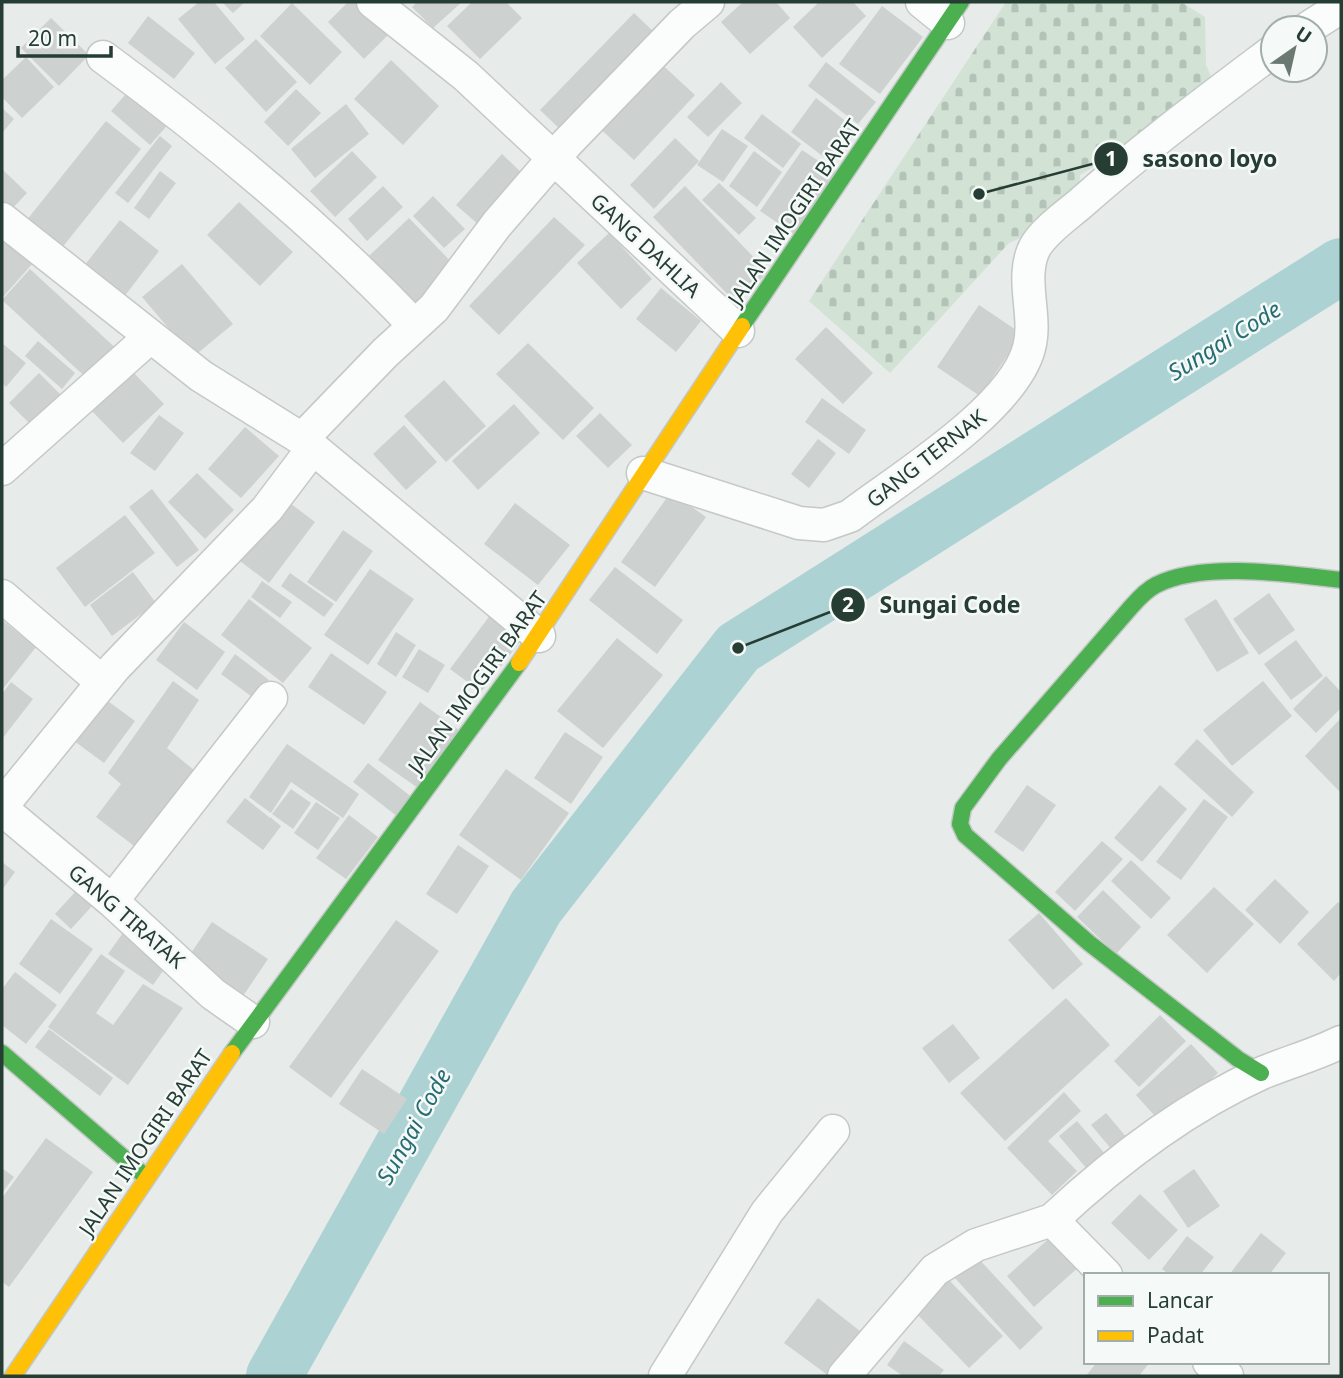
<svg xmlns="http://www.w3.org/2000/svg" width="1343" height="1378" viewBox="0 0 1343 1378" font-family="'Noto Sans',sans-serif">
<defs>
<pattern id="cemetery-stones" width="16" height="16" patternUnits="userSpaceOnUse" patternTransform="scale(1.75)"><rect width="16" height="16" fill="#d2e2d5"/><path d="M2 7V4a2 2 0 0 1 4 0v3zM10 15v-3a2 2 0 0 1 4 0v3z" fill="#b4c3b7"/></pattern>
</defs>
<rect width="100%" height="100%" fill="#e7ebe9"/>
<path fill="url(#cemetery-stones)" d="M1006 2H1181L1205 17 1206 65 1213 81 1196 104 1080 175 1078 212 1009 243 890 373 809 301Z"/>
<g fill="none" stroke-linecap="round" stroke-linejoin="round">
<path stroke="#acd2d4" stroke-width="56" d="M274 1376 536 907 738 648 1341 266"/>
</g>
<path fill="#cdd2d0" d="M199 2H214L245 39 215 64 178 19Z
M222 2H245L233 13Z
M348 2H364L393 30 364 59 328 22Z
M417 2H462L433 28 412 7Z
M472 2H506L522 18 480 59 447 26Z
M743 2H776L790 18 750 54 721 22Z
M819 2H853L866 16 822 58 793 27Z
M292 3 342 52 310 85 260 36Z
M882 6 923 37 880 94 839 64Z
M634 13 657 35 563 132 540 110Z
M148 16 195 53 174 79 128 43Z
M51 18 89 55 59 86 21 48Z
M256 39 297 82 266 112 225 68Z
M26 57 54 87 22 118 2 97V80Z
M656 59 695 95 634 160 595 124Z
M391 60 439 106 403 145 354 99Z
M826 62 876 102 858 124 808 86Z
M721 82 742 103 708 137 687 117Z
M133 86 172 120 150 145 111 111Z
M296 89 321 113 288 146 264 122Z
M816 98 857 130 833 164 791 132Z
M346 104 369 134 315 178 291 149Z
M2 108 14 119 2 133Z
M762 114 801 144 783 168 744 138Z
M106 121 141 149 61 249 26 221Z
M722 129 748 146 723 182 697 165Z
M160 136 172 146 128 203 115 193Z
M675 138 699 161 654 209 630 185Z
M802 150 837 173 795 235 760 211Z
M352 151 377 177 335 217 310 191Z
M754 151 782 172 757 207 729 186Z
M502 154 524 175 479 225 456 205Z
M2 169 27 193 8 213 2 208Z
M160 171 176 183 149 219 134 208Z
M719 183 756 218 739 235 702 200Z
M383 186 403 207 367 241 348 219Z
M685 186 768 272 736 303 653 217Z
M433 196 465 229 444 248 413 216Z
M239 202 293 252 260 286 207 235Z
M554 217 585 245 499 335 469 306Z
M409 218 456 267 418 306 369 256Z
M120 220 159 251 124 297 84 266Z
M609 233 652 279 621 309 577 263Z
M2 235 33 263 2 298Z
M182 264 233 324 193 357 142 297Z
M30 269 121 353 93 384 2 300Z
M661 288 701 321 676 352 636 319Z
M979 305 1022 334 980 396 937 367Z
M826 327 873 373 843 404 795 359Z
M38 341 75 373 62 389 25 356Z
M2 343 26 363 6 387 2 383Z
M528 343 594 408 563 440 496 374Z
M132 371 164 404 123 443 91 410Z
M39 373 60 394 30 424 9 403Z
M444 380 486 426 446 462 404 416Z
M822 398 866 430 849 454 805 422Z
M514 404 540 433 478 490 452 461Z
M600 413 632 445 608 468 576 436Z
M159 415 184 433 155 471 130 453Z
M404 425 437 462 406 490 373 454Z
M245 427 279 456 241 498 208 469Z
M818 439 836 453 809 488 791 474Z
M197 473 234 510 205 539 168 502Z
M152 489 199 550 177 567 129 507Z
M671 492 706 517 655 587 621 562Z
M286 500 315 522 269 583 240 561Z
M515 503 570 545 538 585 484 544Z
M125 515 155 553 85 607 56 568Z
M343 530 373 551 336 602 307 582Z
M615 567 683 620 657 654 589 600Z
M370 569 414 599 368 665 324 635Z
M133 572 156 603 112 636 90 605Z
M290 573 334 604 324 617 281 586Z
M262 581 292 602 280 618 251 597Z
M1269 593 1295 630 1259 655 1233 619Z
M249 599 312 648 283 683 221 635Z
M1216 599 1249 653 1217 672 1184 619Z
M491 614 523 638 481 692 450 669Z
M2 620 36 647 2 690Z
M184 622 225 652 197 690 156 660Z
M396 632 416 645 396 677 377 664Z
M617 638 663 675 603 748 557 711Z
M1296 640 1323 676 1291 700 1264 664Z
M419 649 445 665 428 693 402 677Z
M331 653 387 692 364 725 308 687Z
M235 654 269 680 255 699 221 674Z
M1326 676 1341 692V708L1316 733 1293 709Z
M173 681 199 700 167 748 200 775 142 852 96 817 121 784 108 773Z
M1263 681 1292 716 1232 766 1203 730Z
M11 682 33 699 2 739V694Z
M97 693 135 721 104 763 66 735Z
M420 702 459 730 418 788 378 760Z
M1341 718V793L1305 756Z
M565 732 603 757 571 804 534 778Z
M1197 739 1254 792 1232 817 1174 764Z
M287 744 359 794 343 818 291 782 271 813 249 797Z
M368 763 413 798 398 817 353 782Z
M506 769 569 813 521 880 459 835Z
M1027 785 1056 805 1023 852 994 832Z
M1160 785 1187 809 1142 862 1114 838Z
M291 789 311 803 293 829 272 814Z
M245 798 269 817 268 819 270 817 281 826 263 850 226 822Z
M1204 799 1228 817 1181 880 1156 862Z
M316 802 340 818 318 850 294 833Z
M349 815 378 837 346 879 316 858Z
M1102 841 1123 859 1075 911 1055 892Z
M458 845 489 866 457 914 426 894Z
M1131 860 1171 898 1151 919 1111 881Z
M2 862 15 872 2 890Z
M1275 879 1309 912 1280 944 1245 910Z
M1214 887 1254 924 1207 973 1167 935Z
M1103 890 1141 927 1116 954 1077 917Z
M76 891 93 905 71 929 55 914Z
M1338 902 1341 905V973L1334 981 1297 944Z
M1039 913 1083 964 1053 990 1008 940Z
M51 919 93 949 60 994 19 964Z
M396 920 439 951 331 1098 289 1067Z
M212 922 268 959 241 999 185 962Z
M127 927 172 958 153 985 108 954Z
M101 954 125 971 96 1013 113 1025 143 984 183 1008 128 1085 48 1027Z
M15 972 57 1005 26 1044 2 1025V989Z
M1066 998 1110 1045 1005 1141 960 1093Z
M1160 1015 1186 1041 1139 1087 1114 1061Z
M953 1024 980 1058 949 1083 922 1048Z
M49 1029 113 1078 100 1096 35 1047Z
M1191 1044 1218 1073 1162 1124 1136 1095Z
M362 1069 407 1099 384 1134 339 1104Z
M1064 1092 1081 1111 1048 1141 1077 1171 1052 1195 1007 1148Z
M1106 1113 1128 1139 1113 1151 1091 1125Z
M1077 1121 1105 1154 1087 1169 1059 1136Z
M46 1138 93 1172 9 1287 2 1282V1198Z
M2 1168 14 1177 2 1193Z
M1194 1169 1220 1206 1188 1228 1163 1191Z
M1140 1194 1178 1230 1149 1260 1111 1223Z
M1261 1233 1286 1253 1269 1275H1229Z
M1053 1235 1081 1265 1034 1307 1007 1276Z
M1187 1236 1214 1257 1200 1275H1170L1162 1269Z
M977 1257 1043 1328 1020 1350 955 1278Z
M947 1278 1003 1336 969 1368 913 1310Z
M818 1298 865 1335 829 1376 784 1343Z
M904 1341 944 1370 939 1376H903L887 1365Z
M1097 1362H1150L1139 1376H1086Z"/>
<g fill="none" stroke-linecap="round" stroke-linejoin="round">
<g stroke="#c4c8c6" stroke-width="35">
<path id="street" d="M373 2 466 76 738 331
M922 2 948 23
M1308 28 1341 7
M103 57C213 138 320 226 414 325
M2 219 201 376 302 439 539 636
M302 439 385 353 434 308 497 224 567 143 682 24 708 2
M2 469 150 337
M643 473 799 523 824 525 850 516C900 478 1013 409 1029 348 1038 316 1019 278 1035 247 1045 230 1066 216 1081 203 1142 149 1208 100 1273 51
M2 596 102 682
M2 806 115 667 267 509 313 448
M2 809 112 901 213 994 253 1022
M112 901 271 698
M1106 1275 1052 1220C1114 1162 1184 1108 1262 1073 1288 1062 1315 1055 1341 1042
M1209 1362 1227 1376
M665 1376 767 1212 833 1131
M844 1376 935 1270 976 1245 1052 1220"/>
</g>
<g stroke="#c2c8c6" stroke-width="19">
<path id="fast" d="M742 326 961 2
M2 1053 146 1177
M232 1053 519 663
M1261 1073 1238 1059 1089 943 965 835 960 824 963 808 999 759 1131 607C1138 599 1146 590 1156 585 1203 561 1289 574 1341 580"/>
</g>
<g stroke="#c2c8c6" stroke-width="19">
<path id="slow" d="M519 663 742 326
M13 1376 232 1053"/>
</g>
<use href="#street" stroke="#fbfcfc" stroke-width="32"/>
<use href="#fast" stroke="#4caf50" stroke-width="16"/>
<use href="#slow" stroke="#ffc107" stroke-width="16"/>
</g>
<g text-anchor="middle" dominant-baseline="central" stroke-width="5" stroke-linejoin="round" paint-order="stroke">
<g font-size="21" fill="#263d34" stroke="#f5f9f7">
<text transform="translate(794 212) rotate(-56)">JALAN IMOGIRI BARAT</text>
<text transform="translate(646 245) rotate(43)">GANG DAHLIA</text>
<text transform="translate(926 458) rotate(-38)">GANG TERNAK</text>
<text transform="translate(477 682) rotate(-54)">JALAN IMOGIRI BARAT</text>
<text transform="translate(127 916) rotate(41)">GANG TIRATAK</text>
<text transform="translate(145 1142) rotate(-56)">JALAN IMOGIRI BARAT</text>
</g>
<g font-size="23" font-style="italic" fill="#266d73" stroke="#f5f9f7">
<text transform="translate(1224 340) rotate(-32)">Sungai Code</text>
<text transform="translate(413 1126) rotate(-61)">Sungai Code</text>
</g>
</g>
<path fill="none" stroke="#263d34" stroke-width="2.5" d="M979 194L1111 159M738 648L848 605"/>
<g fill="#263d34" stroke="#f5f9f7" stroke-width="2.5">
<circle cx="979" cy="194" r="7"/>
<circle cx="738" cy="648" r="7"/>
<circle cx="1111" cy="159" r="18"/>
<circle cx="848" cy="605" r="18"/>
</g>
<g font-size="21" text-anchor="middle" font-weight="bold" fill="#fff">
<text x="1111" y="166">1</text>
<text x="848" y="612">2</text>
</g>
<g font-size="23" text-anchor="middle" font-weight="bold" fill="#263d34" stroke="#f5f9f7" stroke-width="5" stroke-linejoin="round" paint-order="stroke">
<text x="1210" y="167">sasono loyo</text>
<text x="950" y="613">Sungai Code</text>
</g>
<rect width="1343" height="1378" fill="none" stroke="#263d34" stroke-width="7"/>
<rect x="1084" y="1273" width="245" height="91" fill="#f5f9f7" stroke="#a2aea9" stroke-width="2"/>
<rect x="1098" y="1296" width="35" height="10" fill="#4caf50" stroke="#a2aea9" stroke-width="2"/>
<text x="1147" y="1308" font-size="21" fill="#263d34">Lancar</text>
<rect x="1098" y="1331" width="35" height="10" fill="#ffc107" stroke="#a2aea9" stroke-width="2"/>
<text x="1147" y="1343" font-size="21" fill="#263d34">Padat</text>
<g transform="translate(1294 49) rotate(34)"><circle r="33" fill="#f5f9f7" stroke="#a2aea9" stroke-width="2"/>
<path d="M0-5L12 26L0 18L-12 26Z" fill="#6a7a73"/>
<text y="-10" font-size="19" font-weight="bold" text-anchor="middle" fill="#263d34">U</text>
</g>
<path d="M18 46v10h93v-10" fill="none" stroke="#263d34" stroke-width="3.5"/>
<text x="28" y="46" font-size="21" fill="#263d34" stroke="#f5f9f7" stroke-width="5" paint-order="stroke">20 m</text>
</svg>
